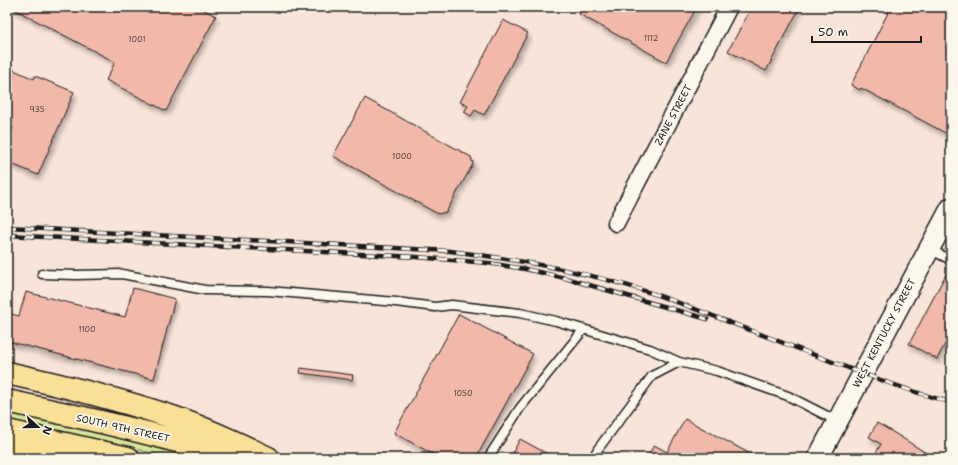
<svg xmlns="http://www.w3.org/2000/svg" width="958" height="465" viewBox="0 0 958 465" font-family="'Shantell Sans',sans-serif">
<defs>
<filter id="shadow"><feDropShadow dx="2.5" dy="4.5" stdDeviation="2" flood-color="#0004"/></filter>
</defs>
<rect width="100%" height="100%" fill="#f8e4d8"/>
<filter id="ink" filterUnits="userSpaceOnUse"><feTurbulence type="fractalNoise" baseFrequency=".025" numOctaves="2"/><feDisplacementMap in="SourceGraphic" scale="8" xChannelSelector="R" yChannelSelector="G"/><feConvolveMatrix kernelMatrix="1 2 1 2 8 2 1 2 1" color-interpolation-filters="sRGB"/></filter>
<g filter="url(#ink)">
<path fill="#d8e699" stroke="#7a815a" d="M7 409 212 458H171L140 450 7 420Z"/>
<path fill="#f2b9aa" stroke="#1c1c1c" filter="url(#shadow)" d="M10 7H198L216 16 166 111 106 80 115 62Z
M583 7H697L666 62 579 14Z
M752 7H800L766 71 728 51Z
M891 7H951V136L861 88 860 90 851 85Z
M503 20 528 33 484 115 475 110 471 116 464 112 468 106 460 102Z
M7 67 34 79 35 76 74 92 38 175 7 162V142L13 128 7 125Z
M365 98 471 157 473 164 446 212 438 214 333 156Z
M946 274 951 277V333L937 359 909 344Z
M133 288 175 299 154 379 7 341V313L19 316 26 292 125 317Z
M459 314 533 354 476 458H440L394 433Z
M301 368 353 375 352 380 300 373Z
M685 419 758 458H647L654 445 667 452Z
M877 423 891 431 934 458H873L881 444 869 437Z
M520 439 555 458H510Z"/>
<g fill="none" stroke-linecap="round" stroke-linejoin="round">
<g stroke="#1c1c1c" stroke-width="11">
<path id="service" d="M929 249 951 260
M42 274 76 275 122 274 205 290 268 291 396 302 435 307 452 305 520 313 556 321 650 349 679 362
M488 458 520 408 584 329
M593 458 598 449 652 376 679 362 717 371 788 396 837 421"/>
</g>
<g stroke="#1c1c1c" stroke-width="19">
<path id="minor" d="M616 223 729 7"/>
</g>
<g stroke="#1c1c1c" stroke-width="23">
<path id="tertiary" d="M818 458 951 208"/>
</g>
<g stroke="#1c1c1c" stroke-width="25">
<path id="primary" d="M7 373C61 385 114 398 166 415 201 426 235 442 268 458
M7 401C85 418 162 435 237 458
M7 431 128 458
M7 450 66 458"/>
</g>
<use href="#service" stroke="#fbf7ec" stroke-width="8"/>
<use href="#minor" stroke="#fbf7ec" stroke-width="16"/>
<use href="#tertiary" stroke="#fbf7ec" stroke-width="20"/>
<use href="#primary" stroke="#fadf96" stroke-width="22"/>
<g stroke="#1c1c1c" stroke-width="4.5">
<path id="rail" d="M7 227 450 251C529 261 607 275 682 304 740 326 798 349 856 371 887 382 919 395 951 402
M7 235 416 257 488 263 525 269 565 278 707 319"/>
</g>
<use href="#rail" stroke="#fbf7ec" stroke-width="3" stroke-dasharray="9" stroke-linecap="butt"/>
</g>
</g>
<g text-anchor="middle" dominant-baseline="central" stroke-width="3.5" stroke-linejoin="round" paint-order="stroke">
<g font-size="8" fill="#524340">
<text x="651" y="38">1112</text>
<text x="137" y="39">1001</text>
<text x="37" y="109">935</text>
<text x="402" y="156">1000</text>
<text x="87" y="329">1100</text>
<text x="463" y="393">1050</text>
</g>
<g font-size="10" fill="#1c1c1c" stroke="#fbf7ec">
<text transform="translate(673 115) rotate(-62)">ZANE STREET</text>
<text transform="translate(884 333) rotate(-62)">WEST KENTUCKY STREET</text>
<text transform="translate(123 428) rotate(13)">SOUTH 9TH STREET</text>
</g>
</g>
<rect width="958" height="465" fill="none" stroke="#fbf7ec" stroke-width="24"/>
<rect x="12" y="12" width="934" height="441" fill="none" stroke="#1c1c1c" stroke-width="1.5" filter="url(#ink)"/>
<g transform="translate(38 427) rotate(111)" stroke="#fbf7ec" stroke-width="3" paint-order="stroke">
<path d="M0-3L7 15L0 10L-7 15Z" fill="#1c1c1c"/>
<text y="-6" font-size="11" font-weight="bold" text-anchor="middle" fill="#1c1c1c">N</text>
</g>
<path d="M812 36v6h109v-6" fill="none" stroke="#1c1c1c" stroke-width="2"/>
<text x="818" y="36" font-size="12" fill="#1c1c1c" stroke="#fbf7ec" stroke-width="3" paint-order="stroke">50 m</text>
</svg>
